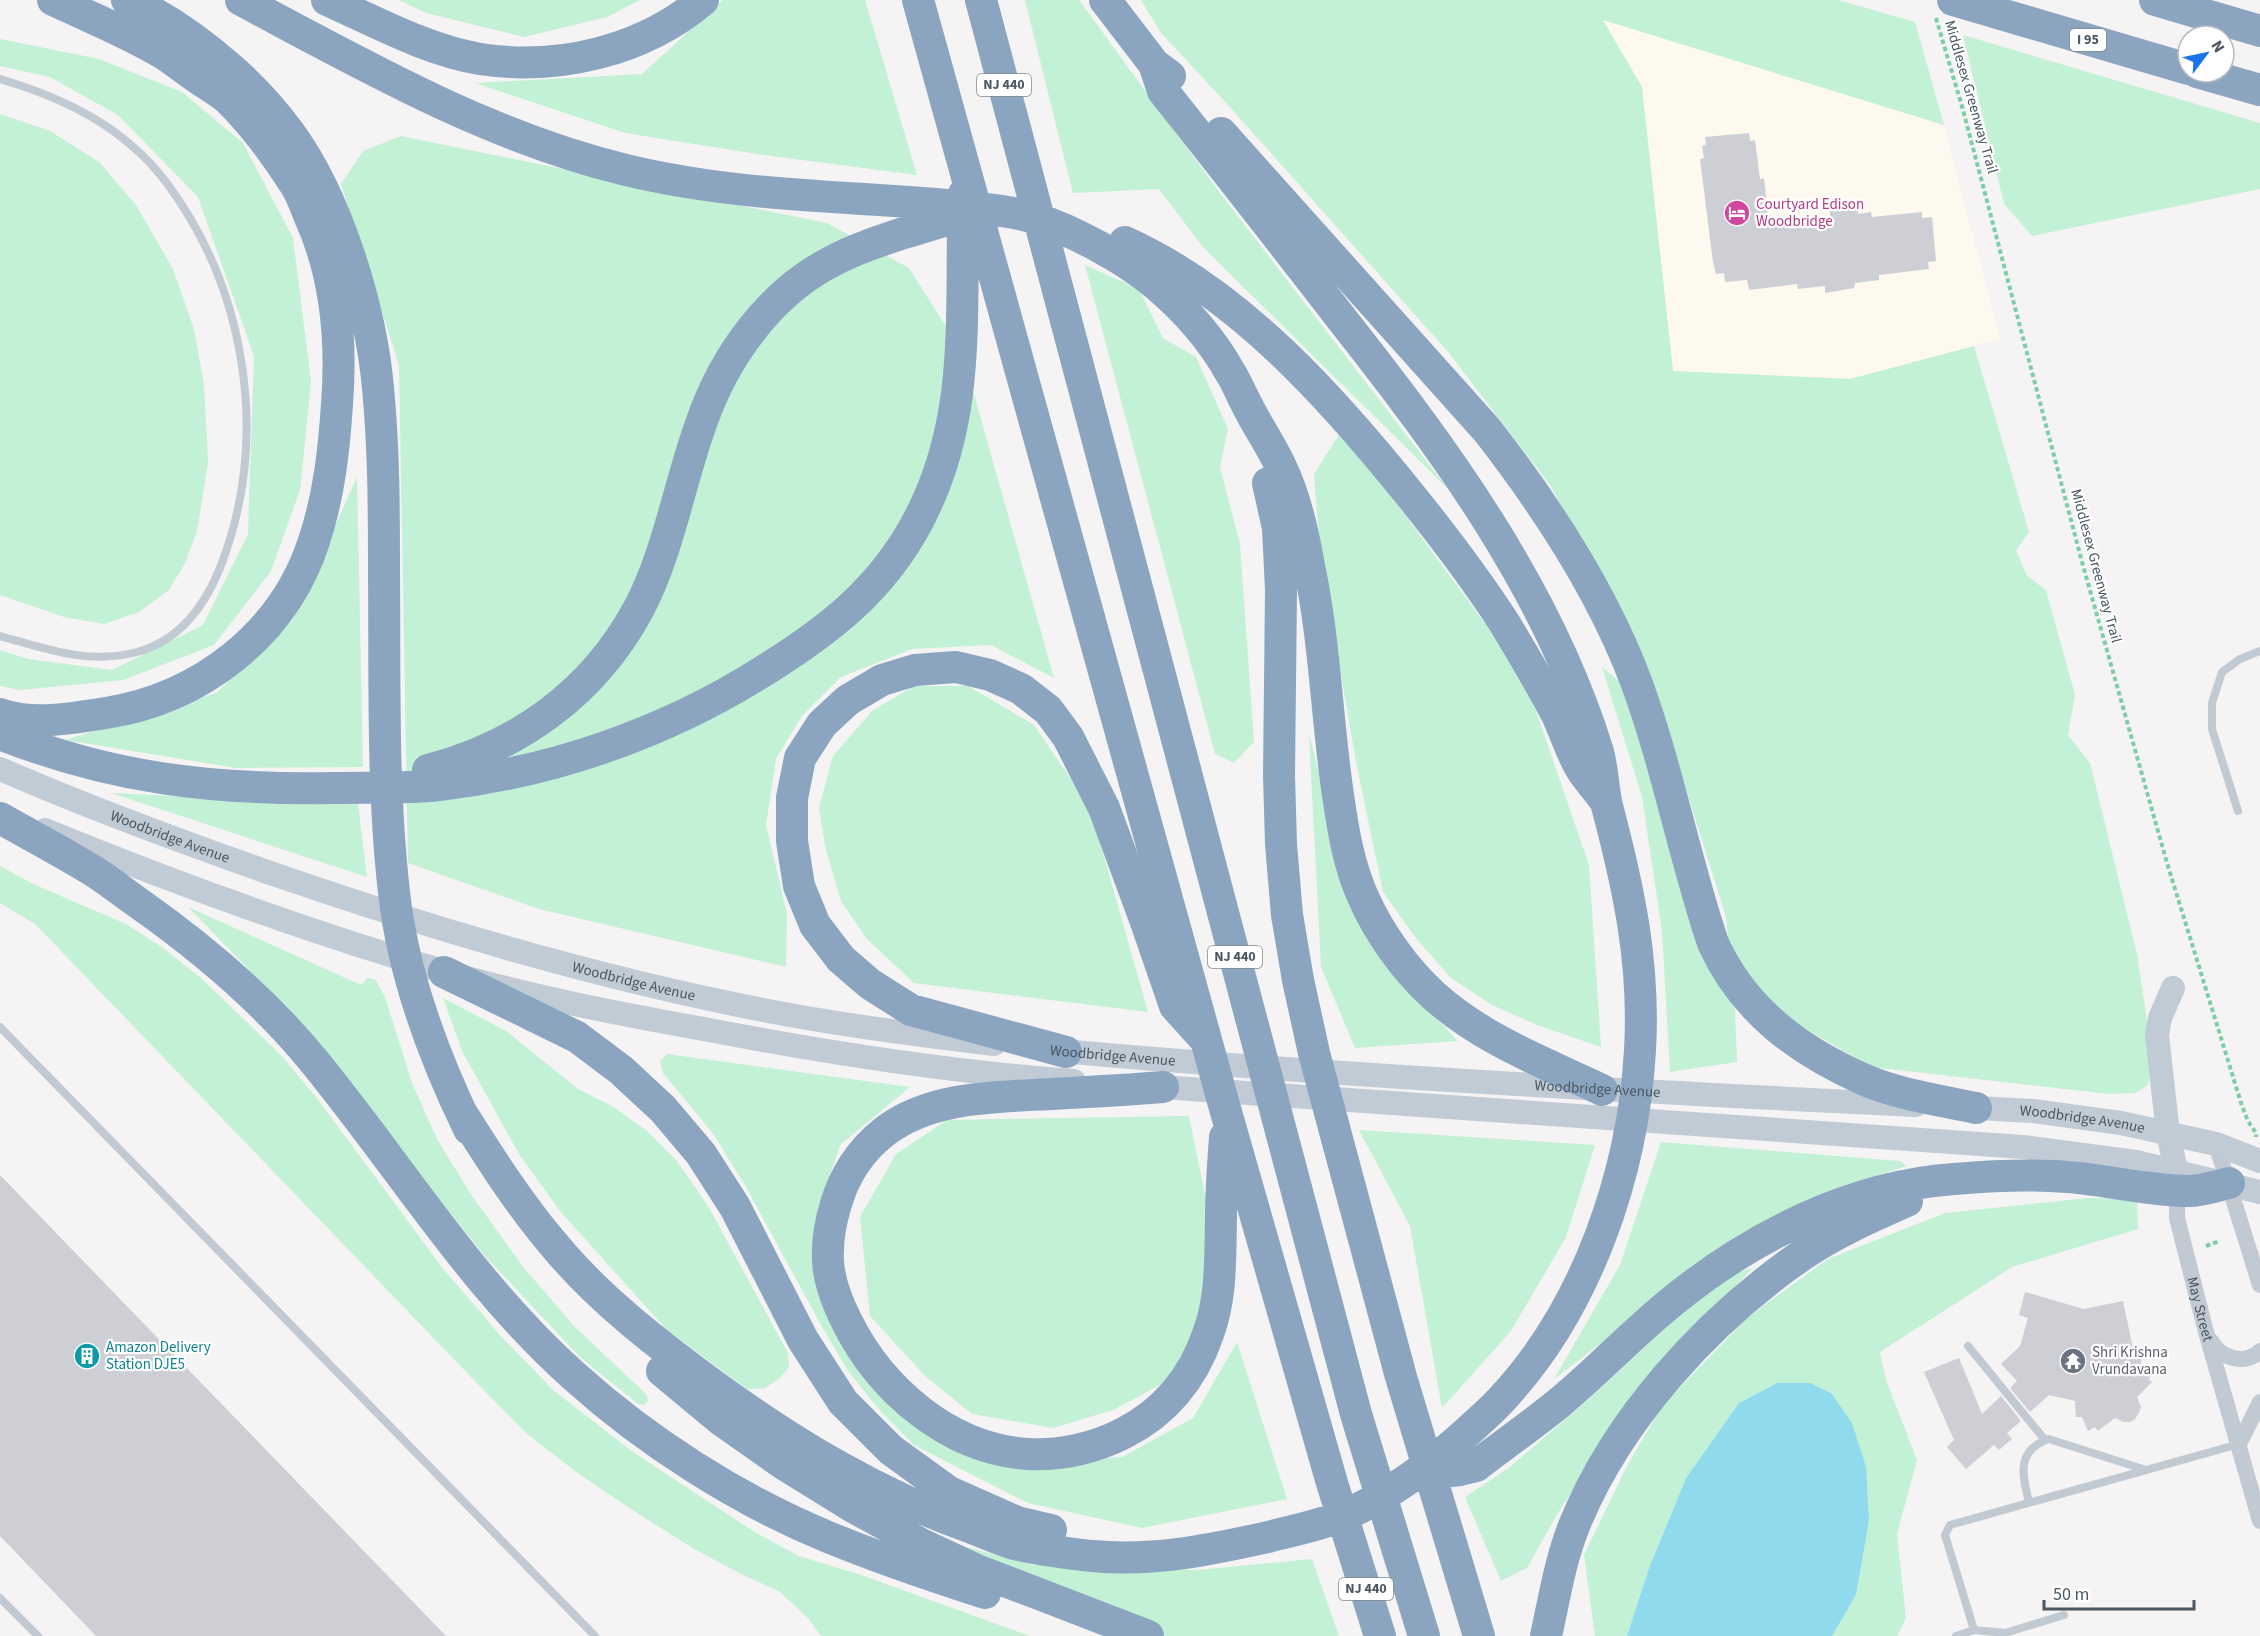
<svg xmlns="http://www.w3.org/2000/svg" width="2260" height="1636" viewBox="0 0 2260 1636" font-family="'Source Sans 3',sans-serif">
<rect width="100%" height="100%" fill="#f5f3f3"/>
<path fill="#fdf9ef" d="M1602 19 1944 125 2000 339 1850 379 1673 371 1642 87Z"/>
<path fill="#c3f1d5" d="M399 0H640L607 17 524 37 426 13Z
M723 0H865L917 175 757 154 625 133 475 83 642 74Z
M1025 0H1079L1220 193 1448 489 1203 247 1159 189 1073 193Z
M1141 0H1838L1915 22 1944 125 1603 20 1642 87 1673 371 1850 379 1974 346 2029 532 2016 550 2027 576 2046 590 2075 695 2068 735 2090 763 2137 954 2154 1066 2147 1086 2135 1093 2109 1094 1871 1067 1791 1020 1747 979 1728 938 1726 917 1686 789 1638 645 1550 485 1449 353 1229 106 1161 33Z
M1963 35 2260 123V189L2032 236 2004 204Z
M0 39 99 59 182 92 243 143 293 238 311 381 300 490 271 571 214 645 123 680 20 690 0 686V650L28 659 112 670 203 625 248 534 254 356 198 197 118 115 50 77 0 66Z
M0 114 50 131 99 162 136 205 173 269 194 329 204 385 208 463 197 531 185 563 169 590 139 612 104 624 64 617 0 595Z
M401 136 827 223 909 268 962 352 1054 678 991 645 912 649 841 677 801 717 776 759 766 825 787 914 786 967 539 909 408 863 399 365 341 184 363 151Z
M1085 265 1139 289 1163 338 1196 357 1228 429 1220 467 1240 544 1254 742 1234 763 1215 754Z
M1342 430 1524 676 1589 865 1601 1047 1537 1025 1492 1005 1451 978 1415 937 1383 892 1356 762 1320 552 1314 474Z
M357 477 363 767 236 768 65 740 216 693 292 621Z
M1602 667 1631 691 1694 924 1735 1010 1737 1062 1670 1072 1662 931 1642 797Z
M914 686H968L1034 725 1090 807 1148 1012 914 983 867 939 841 901 825 846 819 807 833 756 872 711Z
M1309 734 1353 905 1395 975 1458 1041 1355 1048 1321 967Z
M111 793 358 804 367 877Z
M0 866 31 883 126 924 162 947 202 979 280 1054 316 1097 441 1266 499 1334 553 1390 633 1452 756 1533 799 1556 864 1576 1030 1636H821L808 1618 780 1592 741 1574 696 1550 637 1513 579 1474 527 1434 471 1377 35 924 0 903Z
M188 907 361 985 368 978 376 980 385 997 412 1083 437 1139 472 1196 524 1268 573 1325 647 1395 648 1401 644 1405 638 1404 580 1357 484 1255 289 1011Z
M443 998 506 1031 578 1089 612 1106 647 1131 677 1161 708 1206 788 1353 789 1367 780 1378 765 1388 747 1389 666 1329 560 1211 519 1154 463 1053Z
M667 1054 910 1087 840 1145 818 1210 820 1279 839 1333 1010 1467 1122 1457 1193 1418 1237 1342 1287 1499 1142 1528 1028 1503 914 1445 883 1414 848 1371 821 1325 746 1187 714 1135 663 1073 660 1061Z
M1189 1116 1212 1229 1203 1320 1177 1376 1113 1410 1053 1428 972 1414 926 1377 870 1316 860 1217 896 1154 947 1120Z
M1359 1130 1595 1145 1566 1237 1511 1331 1442 1408 1410 1226Z
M1661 1142 1900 1161 1907 1166 1838 1188 1747 1233 1554 1379 1620 1265Z
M2088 1198 2137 1199 2138 1229 2012 1267 1880 1352 1886 1380 1917 1460 1897 1534 1906 1618 1897 1636H1832L1856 1595 1869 1521 1777 1383 1739 1403 1686 1478 1649 1568 1627 1636H1595L1584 1555 1627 1466 1662 1406 1748 1317 1828 1259 1945 1213Z
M1753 1268 1641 1383 1558 1513 1527 1568 1501 1581 1465 1497 1510 1467 1589 1399 1721 1277Z
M962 1546 1034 1565 1197 1570 1312 1559 1339 1636H1162L1136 1622Z"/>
<path fill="#90daee" d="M1777 1383H1810L1831 1393 1852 1423 1866 1467 1869 1521 1856 1595 1832 1636H1627L1649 1568 1686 1478 1739 1403Z"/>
<path fill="#cdcfd5" d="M1749 133 1750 141 1755 140 1760 179 1764 178 1769 223 1830 216V211L1858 208V214L1871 212 1872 217 1922 212V218L1932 217 1936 261 1928 262 1929 269 1879 275V280L1855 283 1854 288 1825 293V286L1798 289 1797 284 1749 290 1747 280 1725 282 1724 273 1716 274 1713 262 1700 159 1704 158 1702 146 1706 145 1705 137Z
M0 1175 446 1636H96L0 1536Z
M2025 1292 2084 1309 2123 1301 2135 1358 2142 1359 2140 1366 2153 1372 2149 1379 2152 1382 2137 1397 2141 1407 2139 1413 2135 1419 2130 1422H2123L2115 1418 2098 1431 2095 1427 2088 1431 2082 1417H2076L2075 1401 2049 1395 2030 1412 2010 1388 2017 1381 2001 1364 2020 1346 2028 1318 2019 1315Z
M1959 1358 1982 1414 2001 1396 2021 1421 2007 1433 2012 1439 1999 1450 1994 1445 1966 1469 1947 1447 1954 1440 1924 1372Z"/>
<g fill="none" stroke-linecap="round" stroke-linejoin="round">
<path stroke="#7ad0a6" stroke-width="4" stroke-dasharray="4.5 3" stroke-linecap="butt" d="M1936 18 1963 110 2082 562 2167 863 2242 1106 2248 1121 2256 1133V1137
M2206 1246 2220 1241"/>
<path stroke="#c1cad2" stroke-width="8" d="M0 79C65 98 124 127 166 182 246 289 269 435 223 560 208 601 182 640 137 652 88 665 47 649 0 636
M2238 811 2212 729V703L2222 672 2240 659 2260 651
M0 1027 595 1636
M1968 1346 2045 1440
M2029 1502C2022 1475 2016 1450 2049 1439L2146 1470
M0 1598 38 1636
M1974 1630 1945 1535 1950 1525 2239 1444
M1956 1636 1974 1630 2005 1633 2064 1615"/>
<g stroke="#c1cad2" stroke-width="16">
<path d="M2216 1144 2260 1285"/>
<path id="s1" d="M2177 1186V1218L2206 1332 2260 1521"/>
<path d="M2211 1341C2221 1358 2244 1366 2260 1351"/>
<path d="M2239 1444 2260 1402"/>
</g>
<g stroke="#c1cbd6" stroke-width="24">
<path id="s2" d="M0 769C92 809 187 844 282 877 439 931 599 978 763 1010 839 1025 917 1035 994 1044"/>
<path d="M45 830C175 883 308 932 443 971 530 997 620 1014 709 1030 829 1053 951 1072 1074 1081"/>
<path d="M2173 988 2160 1018 2157 1035 2168 1133 2176 1170"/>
<path id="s3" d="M1050 1050C1338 1076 1627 1091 1916 1105"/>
<path d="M1147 1086 2023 1147 2136 1162 2260 1192"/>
<path id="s4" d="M1960 1107 2033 1111 2121 1123 2216 1144 2260 1161"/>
</g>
<path stroke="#8ba5c1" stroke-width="32" d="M127 0C165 16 198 40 230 68 252 87 272 109 289 132 337 197 371 308 378 388 384 450 384 513 384 575 385 681 382 787 394 892 403 975 433 1055 469 1129
M241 0C365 66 489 137 626 170 709 190 793 195 879 200 915 202 950 205 986 209 1002 211 1019 213 1034 218 1072 230 1124 258 1154 283 1184 308 1211 338 1230 372 1237 383 1242 396 1248 407 1258 427 1272 447 1281 467 1296 498 1304 537 1310 571 1325 644 1327 721 1338 795 1343 830 1349 867 1364 899 1379 933 1405 969 1432 994 1481 1039 1543 1062 1602 1090
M327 0C376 22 427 50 480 59 558 71 643 51 703 0
M918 0 1226 1112 1332 1483 1380 1636
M981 0 1356 1414 1424 1636
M1105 0 1154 64 1170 76
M1953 0 2188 69
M2155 0 2260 31
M2197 72 2260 90
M1221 133 1487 430C1547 507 1603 592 1637 684 1668 769 1684 857 1713 943 1743 1010 1799 1051 1865 1080 1900 1095 1939 1100 1976 1108
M1125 242C1240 294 1333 399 1411 496 1444 537 1476 579 1505 624 1523 654 1541 684 1557 715 1565 732 1571 752 1581 769 1587 779 1596 788 1603 798
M1268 483 1278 528 1281 590 1279 776 1281 844 1287 915 1298 980 1314 1053 1401 1377 1479 1636
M0 714C34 726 72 718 106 713 201 698 284 634 314 541 329 496 334 450 337 404 342 339 336 274 309 215 305 205 301 194 296 186 277 156 254 125 230 101 221 92 209 86 199 79 187 71 176 62 164 54 129 33 90 17 53 0
M0 734C111 778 212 790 331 788 366 787 403 789 439 785 553 772 665 733 762 672 828 631 882 590 919 519 974 414 959 307 964 194
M428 770C518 747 593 693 638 610 668 555 680 480 702 421 724 358 768 296 827 264 852 250 879 241 907 232 929 226 950 218 973 215
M0 818C32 836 64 853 95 872 109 881 123 892 137 902 201 947 263 999 313 1060 400 1166 471 1284 574 1376 646 1441 738 1500 828 1537 879 1558 932 1576 985 1593
M444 972 577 1037 621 1070 663 1109 701 1154 735 1207 803 1340 843 1402 891 1450 949 1492 1017 1522 1051 1530
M1066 1052 911 1010 870 984 841 959 815 925 799 886 792 841V798L800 758 822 724 848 700 882 680 915 670 956 667 990 675 1021 689 1048 710 1068 737 1104 808 1146 922 1175 1006 1203 1037
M1163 1087C1126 1090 1089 1092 1052 1094 996 1097 930 1096 884 1132 861 1150 844 1176 836 1204 830 1223 827 1241 828 1261 829 1282 838 1304 847 1322 881 1390 949 1449 1028 1454 1060 1456 1095 1448 1124 1433 1165 1412 1193 1378 1208 1334 1222 1297 1220 1257 1221 1218 1221 1191 1223 1164 1225 1137
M461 1112C490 1158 519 1204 555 1246 599 1299 655 1342 709 1382 791 1442 876 1494 972 1528 985 1533 998 1539 1011 1543 1036 1550 1065 1553 1092 1556 1152 1562 1210 1550 1268 1537 1294 1530 1323 1525 1347 1514 1385 1497 1419 1473 1450 1447 1467 1432 1485 1417 1501 1400 1587 1308 1633 1174 1640 1050 1645 964 1629 889 1607 806 1603 789 1603 770 1598 752 1548 589 1445 450 1341 318 1282 242 1223 166 1163 91L1154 64
M662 1371 721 1420 785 1465 853 1507 923 1545 979 1571 1148 1636
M1415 1475 1460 1470 1476 1466C1503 1445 1532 1425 1559 1403 1599 1370 1634 1332 1674 1300 1753 1236 1852 1186 1954 1179 1991 1176 2030 1174 2067 1177 2108 1180 2148 1191 2189 1191 2202 1191 2216 1186 2229 1183
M1546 1636C1554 1600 1560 1561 1574 1526 1617 1419 1708 1320 1802 1255 1834 1233 1871 1217 1907 1201"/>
</g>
<defs>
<g id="hotel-disc" transform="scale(1.35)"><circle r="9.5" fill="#d1479c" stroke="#fff"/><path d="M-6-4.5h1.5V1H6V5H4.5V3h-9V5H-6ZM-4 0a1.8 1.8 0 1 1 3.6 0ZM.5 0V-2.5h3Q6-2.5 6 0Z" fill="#fff"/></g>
<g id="building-disc" transform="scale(1.35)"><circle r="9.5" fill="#0f9aa8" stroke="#fff"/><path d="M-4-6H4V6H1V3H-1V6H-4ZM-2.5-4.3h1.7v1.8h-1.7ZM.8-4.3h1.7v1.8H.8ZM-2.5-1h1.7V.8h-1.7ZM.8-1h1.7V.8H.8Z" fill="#fff"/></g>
<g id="temple-disc" transform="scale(1.35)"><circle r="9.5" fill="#6b7280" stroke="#fff"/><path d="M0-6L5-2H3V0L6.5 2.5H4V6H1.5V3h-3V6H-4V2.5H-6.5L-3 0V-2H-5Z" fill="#fff"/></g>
</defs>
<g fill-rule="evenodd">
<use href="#hotel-disc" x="1737" y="213"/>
<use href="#building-disc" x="87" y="1356"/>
<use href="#temple-disc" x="2073" y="1361"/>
</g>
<g text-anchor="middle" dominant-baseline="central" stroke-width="4.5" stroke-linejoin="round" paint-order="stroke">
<g fill="#fff" stroke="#808990" stroke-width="1.5">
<rect x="2070" y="29" width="36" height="22" rx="4.5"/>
<rect x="977" y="74" width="54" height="22" rx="4.5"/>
<rect x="1208" y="946" width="54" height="22" rx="4.5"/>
<rect x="1339" y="1578" width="54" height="22" rx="4.5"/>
</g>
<g font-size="14" font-weight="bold" fill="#4a5661">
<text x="2088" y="40">I 95</text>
<text x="1004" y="85">NJ 440</text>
<text x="1235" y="957">NJ 440</text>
<text x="1366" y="1589">NJ 440</text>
</g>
<g font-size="15" fill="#4a5661" stroke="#fff">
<text transform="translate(1971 97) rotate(74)">Middlesex Greenway Trail</text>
<text transform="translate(2096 566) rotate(75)">Middlesex Greenway Trail</text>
<text stroke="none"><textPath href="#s2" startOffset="183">Woodbridge Avenue</textPath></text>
<text stroke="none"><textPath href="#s2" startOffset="669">Woodbridge Avenue</textPath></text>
<text stroke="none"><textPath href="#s3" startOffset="63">Woodbridge Avenue</textPath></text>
<text stroke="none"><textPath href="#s3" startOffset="549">Woodbridge Avenue</textPath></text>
<text stroke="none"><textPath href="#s4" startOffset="123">Woodbridge Avenue</textPath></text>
<text stroke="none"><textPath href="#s1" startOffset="126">May Street</textPath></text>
</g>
<g font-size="15" fill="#b23c85" stroke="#fff" text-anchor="start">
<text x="1756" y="204">Courtyard Edison<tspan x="1756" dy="17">Woodbridge</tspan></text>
</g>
<g font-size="15" fill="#0d838f" stroke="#fff" text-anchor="start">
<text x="106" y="1347">Amazon Delivery<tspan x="106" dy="17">Station DJE5</tspan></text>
</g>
<g font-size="15" fill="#5b616d" stroke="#fff" text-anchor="start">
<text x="2092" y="1352">Shri Krishna<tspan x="2092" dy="17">Vrundavana</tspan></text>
</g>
</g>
<g transform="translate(2206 54) rotate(58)"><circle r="28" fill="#ffffff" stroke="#b7bbc0" stroke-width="1.5"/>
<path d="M0-4.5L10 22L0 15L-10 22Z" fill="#1a73e8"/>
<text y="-9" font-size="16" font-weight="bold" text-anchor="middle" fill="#4a5661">N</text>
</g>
<path d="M2044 1600v9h150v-9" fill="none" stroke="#4a5661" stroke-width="3"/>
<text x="2053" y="1600" font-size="18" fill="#4a5661" stroke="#ffffff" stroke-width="4.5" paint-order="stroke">50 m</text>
</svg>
